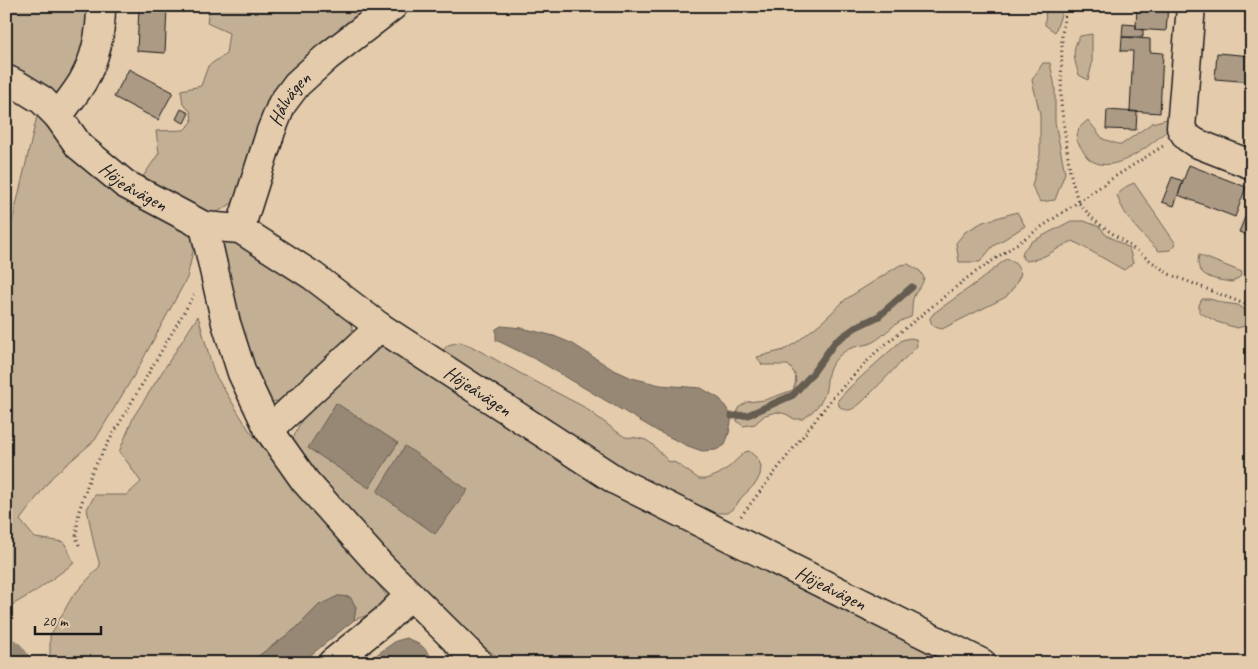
<svg xmlns="http://www.w3.org/2000/svg" width="1258" height="669" viewBox="0 0 1258 669" font-family="Caveat,sans-serif">
<rect width="100%" height="100%" fill="#e4cbac"/>
<filter id="ink" filterUnits="userSpaceOnUse"><feTurbulence type="fractalNoise" baseFrequency=".02" numOctaves="2"/><feDisplacementMap in="SourceGraphic" scale="10" xChannelSelector="R" yChannelSelector="G"/><feConvolveMatrix kernelMatrix="1 2 1 2 8 2 1 2 1" color-interpolation-filters="sRGB"/></filter>
<g filter="url(#ink)">
<path fill="#c3af94" stroke="#706658" d="M6 6H93L94 36 60 93 48 94 6 74Z
M209 6H366L345 31 317 51 241 198 214 214 174 201 141 186 144 175 159 153 156 131 184 130 192 122 191 112 183 104 181 90 201 86 208 66 226 54 229 33 207 23Z
M1046 6H1061V15L1055 32 1045 25Z
M1092 34V64L1088 80 1079 75C1074 59 1071 50 1080 36Z
M1043 63H1050L1055 87V122L1065 173 1055 200 1040 202 1032 186 1035 173 1040 155V114L1032 80Z
M37 116 85 164 186 229 195 242 187 278 136 372 95 440 52 477 20 520 35 538 64 542 74 563 36 591 7 608H6V248Z
M1167 119 1170 128C1152 144 1110 180 1087 157 1083 152 1080 145 1076 140L1079 128 1088 120 1103 139 1121 145 1152 123Z
M1134 183 1176 244 1170 250 1159 251C1142 235 1124 218 1117 195L1127 186Z
M1017 212 1025 226 992 247 980 262H959L956 243 965 232 983 222Z
M1071 221H1084L1100 227 1105 234 1129 248 1133 263 1124 270 1073 241C1057 247 1045 260 1026 261L1022 258 1023 251 1031 242Z
M225 235 349 314 353 332 345 347 289 400 268 402 255 378 238 326 220 246Z
M1199 255 1242 272 1240 277 1232 282C1216 280 1193 277 1199 255Z
M1006 259C1015 261 1018 266 1021 274L1014 287 1006 297 942 329C934 327 931 326 930 318L934 313 979 281Z
M908 264 920 271 924 278C921 289 918 288 914 296 911 303 913 310 911 317 893 322 887 334 873 342 868 345 862 345 858 346 844 349 835 358 829 370 827 376 827 383 826 389 824 402 813 412 803 419H794L786 414 777 412 765 415 755 424 743 426 737 421 738 408 747 402 765 400 793 390C798 378 796 374 788 365H762L757 357 784 350 797 342 823 321 846 299 900 265Z
M1202 299H1210L1223 303 1238 305 1250 313 1249 325 1237 328 1217 322 1199 312V305Z
M198 316 214 373 249 430 323 523 373 578 387 596 370 614 354 620 356 607 350 597 338 596 319 606 295 629 249 663H50V636L72 597 100 566 94 544 87 509 95 495H127L141 482 128 463 119 452 134 416Z
M910 338 916 339 917 346 861 403C852 410 848 413 839 406L838 400 850 387 902 340Z
M460 342 471 346 525 376 584 407 616 431 625 437 638 438 646 440 652 444 668 461 676 463 699 479H707L719 474 729 467 745 452 749 451 758 459 761 466 760 475 756 483 741 498 735 507 727 513H716L705 511 602 458 456 366 443 350 448 345Z
M378 346H390L616 490 674 525 749 560 956 663H506L484 647 409 581 307 466 291 443 300 423 328 384Z"/>
<path fill="#978875" stroke="#665d51" d="M501 326 522 328 554 336 573 344 612 369 632 378 660 385 701 388 720 399 732 416 729 433 725 445 716 450 702 451 688 446 659 432 537 360 496 340V329Z
M336 403 398 443 369 488 308 448Z
M405 446 468 490 435 534 377 492Z
M338 596 350 597 356 607 354 620 301 663H249L295 629 319 605Z
M407 638 422 646 437 663H365L396 641Z"/>
<g fill="none" stroke-linecap="round" stroke-linejoin="round">
<path stroke="#665d51" stroke-width="7" d="M732 416 748 415 793 395 812 374 835 342 856 327 879 316 912 287"/>
<path stroke="#978875" stroke-width="40" d="M6 658 10 663"/>
</g>
<path fill="#ac9a84" stroke="#1c1c1c" d="M139 6 167 7 165 53 137 51Z
M1137 6H1168L1166 31 1136 29Z
M1123 24 1136 25V29L1143 30V37H1122Z
M1122 37 1150 39V52L1163 53 1160 113 1130 111 1133 51H1121Z
M1217 53 1252 56V82L1215 79Z
M129 69 173 92 158 120 114 97Z
M181 109 189 113 184 123 176 119Z
M1107 110 1137 112 1136 130 1106 129Z
M1189 165 1246 187 1235 217 1178 195Z
M1172 177 1183 181 1174 206 1162 202Z
M1249 207 1252 208V232L1250 236 1239 232Z"/>
<g fill="none" stroke-linecap="round" stroke-linejoin="round">
<g stroke="#1c1c1c" stroke-width="31">
<g id="minor">
<path d="M1191 6 1181 128 1187 137 1196 143 1252 165"/>
<path id="s1" d="M6 79 16 84 42 100 58 116 79 146 125 184 204 226 240 229 313 276 380 327 617 481 982 663"/>
<path d="M58 116C66 105 76 93 83 81 96 58 101 32 101 6"/>
<path d="M204 226 226 323 242 373 269 430 305 481 380 565 479 663"/>
<path id="s2" d="M240 229 271 131 282 104 297 84 327 57 393 6"/>
<path d="M269 430 380 327"/>
<path d="M332 663 385 620 410 595"/>
</g>
</g>
<path stroke="#1c1c1c" stroke-width="3" stroke-dasharray="1 4" stroke-linecap="butt" d="M1066 6 1062 34 1061 104 1070 172 1078 202 1095 221 1169 274 1252 307
M741 516 834 396 876 352 967 278 1113 178 1163 146
M79 545 76 537 79 511 92 471 130 405 194 295"/>
<use href="#minor" stroke="#e4cbac" stroke-width="28"/>
</g>
</g>
<g text-anchor="middle" dominant-baseline="central" stroke-width="4" stroke-linejoin="round" paint-order="stroke">
<g font-size="20" fill="#1c1c1c" stroke="#e4cbac">
<text stroke="none"><textPath href="#s2" startOffset="140">Hålvägen</textPath></text>
<text stroke="none"><textPath href="#s1" startOffset="169">Höjeåvägen</textPath></text>
<text stroke="none"><textPath href="#s1" startOffset="574">Höjeåvägen</textPath></text>
<text stroke="none"><textPath href="#s1" startOffset="979">Höjeåvägen</textPath></text>
</g>
</g>
<rect width="1258" height="669" fill="none" stroke="#e4cbac" stroke-width="25"/>
<rect x="12" y="12" width="1233" height="644" fill="none" stroke="#1c1c1c" stroke-width="2" filter="url(#ink)"/>
<path d="M35 626v8h66v-8" fill="none" stroke="#1c1c1c" stroke-width="2.5"/>
<text x="42" y="626" font-size="15" fill="#1c1c1c" stroke="#e4cbac" stroke-width="4" paint-order="stroke">20 m</text>
</svg>
